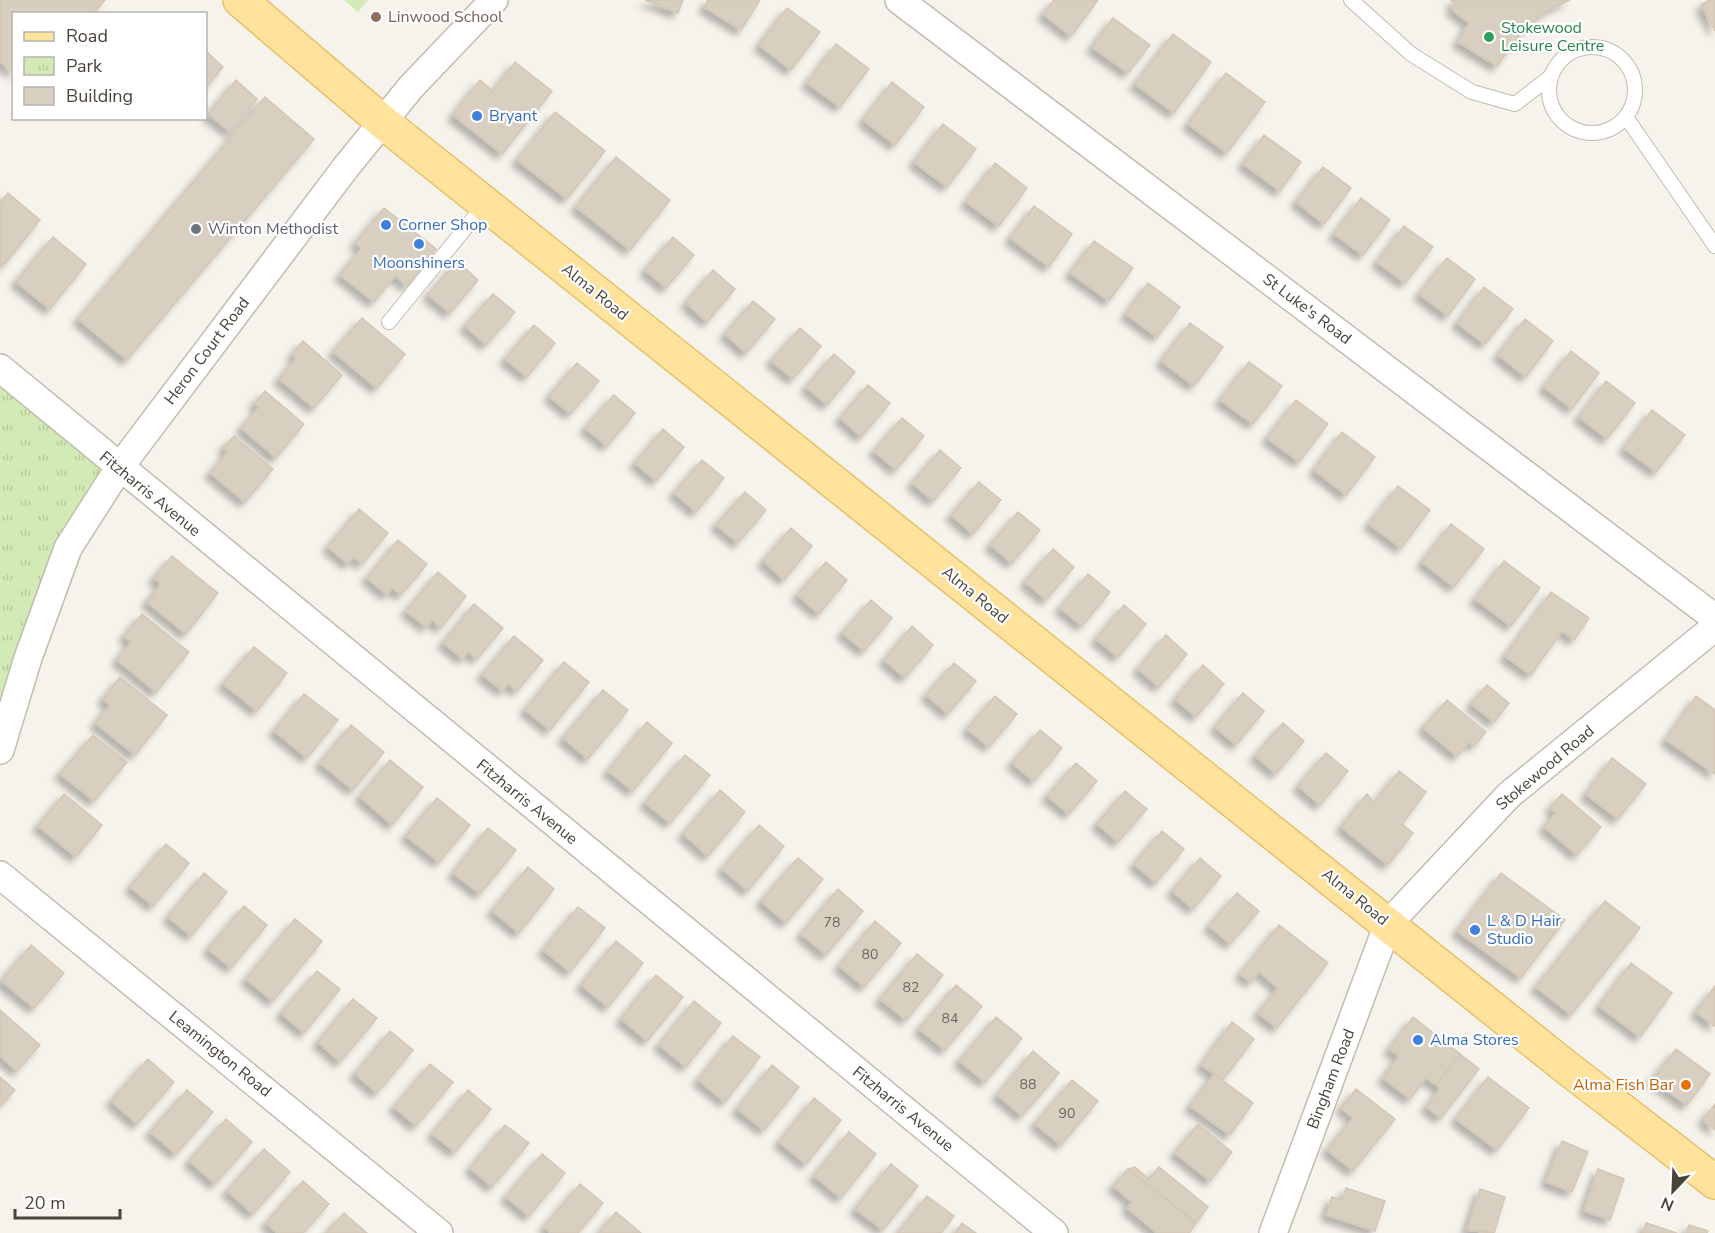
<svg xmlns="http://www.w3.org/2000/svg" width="1715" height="1233" viewBox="0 0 1715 1233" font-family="'Nunito Sans',sans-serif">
<defs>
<pattern id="park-tufts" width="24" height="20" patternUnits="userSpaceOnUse" patternTransform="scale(1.5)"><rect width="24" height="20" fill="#d2eab5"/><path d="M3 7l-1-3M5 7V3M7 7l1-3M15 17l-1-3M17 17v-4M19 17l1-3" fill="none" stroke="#b6ca9c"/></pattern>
<filter id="shadow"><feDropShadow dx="-5.5" dy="5.5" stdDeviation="3" flood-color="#0004"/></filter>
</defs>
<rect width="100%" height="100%" fill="#f6f3ec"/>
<path fill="url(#park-tufts)" d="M0 368 119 468 68 548 0 750Z"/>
<path fill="#d2eab5" d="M344 0H368L358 12Z"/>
<path fill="#d8cfc1" stroke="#d3c7b4" stroke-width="1.5" filter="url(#shadow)" d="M0 0H105L93 14H14V73L0 62Z
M645 0H683L678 13Z
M708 0H760L741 30 704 7Z
M1054 0H1098L1071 36 1043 14Z
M1451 0H1570L1546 11 1521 33 1497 66 1458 42 1469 23 1452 10 1454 3Z
M1710 0H1715V31L1701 5Z
M787 8 820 32 791 70 759 45Z
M1113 18 1150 45 1128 73 1092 47Z
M1173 34 1211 62 1174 113 1135 84Z
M836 44 869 69 840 107 807 83Z
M206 51 223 67 206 87Z
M515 62 552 91 502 154 453 115 480 80 493 91Z
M1226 73 1265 102 1227 153 1188 124Z
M236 80 257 99 230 132 208 114Z
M892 82 924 107 895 145 863 120Z
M265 97 314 139 127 360 78 319Z
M555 112 605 151 567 199 517 160Z
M943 124 976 149 947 187 914 162Z
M1264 135 1301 162 1280 191 1243 164Z
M616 157 670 200 630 250 576 207Z
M995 163 1027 188 999 226 966 202Z
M1323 167 1351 188 1324 224 1296 202Z
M8 193 40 220 4 265 0 262V203Z
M1361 198 1390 220 1363 255 1334 234Z
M1034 206 1072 234 1049 267 1010 238Z
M384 208 436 249 407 286 395 276 374 302 340 275 362 248 355 243Z
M1404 226 1433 247 1405 283 1377 262Z
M53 237 86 264 50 309 16 282Z
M673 237 694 255 666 288 645 270Z
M1094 241 1133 268 1109 301 1070 273Z
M1447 258 1475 279 1448 316 1419 294Z
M457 261 478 280 450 313 428 295Z
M713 270 735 289 707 322 686 303Z
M1148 283 1180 307 1157 337 1126 314Z
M1484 287 1513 309 1485 344 1457 323Z
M493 294 515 312 486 345 465 326Z
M753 301 775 319 746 353 725 334Z
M362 318 405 354 377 388 333 352Z
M1525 319 1553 341 1526 377 1498 355Z
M1190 323 1223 347 1194 386 1161 361Z
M534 325 555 343 527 377 505 359Z
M800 328 821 346 793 379 771 361Z
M303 341 342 375 314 408 279 379 296 358 292 354Z
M1571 351 1599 373 1572 409 1544 387Z
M834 354 855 372 827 405 806 387Z
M1249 362 1282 386 1253 424 1220 400Z
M577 363 599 381 570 414 549 396Z
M1606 381 1635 403 1607 439 1579 417Z
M868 385 890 403 861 437 840 418Z
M265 391 304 424 276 458 241 428 259 407 254 404Z
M614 395 635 413 607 446 585 428Z
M1296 400 1328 424 1299 462 1267 438Z
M1652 410 1685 435 1656 472 1624 448Z
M902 418 924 436 896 470 874 451Z
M663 429 684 447 656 481 635 463Z
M1342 432 1375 457 1346 495 1314 470Z
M234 436 273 469 245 502 210 473 228 452 223 448Z
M940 450 961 468 933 501 912 483Z
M702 460 724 478 696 512 674 493Z
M979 482 1001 500 973 534 951 515Z
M1398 486 1430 510 1401 548 1369 524Z
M745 492 766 510 738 543 716 525Z
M359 509 388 533 362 564 354 557 348 564 328 547Z
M1018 512 1040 530 1012 563 990 545Z
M1451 524 1484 549 1454 587 1422 562Z
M791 528 812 546 784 580 763 561Z
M398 540 427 564 401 595 392 588 387 595 367 578Z
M1053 549 1074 567 1046 600 1025 582Z
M172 556 218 593 186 634 147 602 161 584 154 578Z
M1504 561 1540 588 1511 626 1475 599Z
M826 562 847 580 819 614 797 595Z
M438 572 466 596 441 628 432 620 426 627 406 611Z
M1088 574 1110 592 1082 626 1060 608Z
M1551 592 1589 618 1574 640 1562 631 1531 675 1505 656Z
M871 600 892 618 864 651 842 633Z
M474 604 503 628 477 659 468 652 463 659 443 643Z
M1124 605 1146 624 1118 657 1096 639Z
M142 614 189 652 156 692 117 660 131 642 124 636Z
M912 626 933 645 905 678 884 660Z
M1166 635 1187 654 1159 687 1138 669Z
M514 636 543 660 517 691 508 684 503 691 482 675Z
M254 647 287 673 257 711 223 684Z
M564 662 589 682 550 730 525 710Z
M954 663 976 681 948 714 926 695Z
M1203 665 1224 684 1196 717 1175 699Z
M120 677 167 715 135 755 95 723 110 705 103 699Z
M1487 685 1509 703 1494 722 1471 704Z
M603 690 628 710 588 759 563 738Z
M1243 693 1264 711 1236 745 1215 727Z
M304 694 338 720 307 758 274 731Z
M995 696 1017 714 989 747 967 729Z
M1696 696 1715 710V774L1666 740Z
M1447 700 1486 732 1474 746 1469 742 1457 756 1423 728Z
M647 722 672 743 633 791 608 771Z
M1283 723 1304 741 1276 774 1255 756Z
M351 725 384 752 353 790 320 763Z
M1040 730 1062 748 1034 781 1012 763Z
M93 735 127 762 94 801 60 774Z
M1326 753 1348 771 1320 805 1298 786Z
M685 755 710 775 670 823 645 803Z
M1612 758 1646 784 1618 819 1586 794Z
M390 760 423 787 392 825 360 797Z
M1076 763 1097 781 1069 814 1047 796Z
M1399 771 1426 792 1402 824 1413 833 1388 865 1341 827 1367 794 1374 803Z
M720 790 745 812 708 856 683 834Z
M1125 791 1147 809 1118 842 1097 824Z
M64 794 102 825 76 857 38 826Z
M1562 794 1601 827 1577 855 1544 827 1556 813 1550 808Z
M437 798 470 825 439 862 406 836Z
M759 825 784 846 748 891 722 869Z
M488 828 516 850 480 894 453 873Z
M1162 831 1184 849 1156 883 1134 864Z
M166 844 189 863 153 906 130 887Z
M798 858 823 879 786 923 761 901Z
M1200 858 1221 876 1193 909 1172 891Z
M528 867 554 889 519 933 492 911Z
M204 873 227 892 191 936 168 917Z
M1501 873 1565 920 1521 978 1457 931Z
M838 889 863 911 826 955 801 934Z
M1237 893 1259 911 1230 944 1209 926Z
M1605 901 1640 928 1571 1015 1536 987Z
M244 906 267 925 231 968 208 949Z
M578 907 605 928 570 972 543 950Z
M295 919 322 941 273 1001 246 979Z
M875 921 901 943 864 987 839 966Z
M1279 925 1328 963 1277 1028 1258 1013 1278 988 1259 972 1251 982 1240 974Z
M616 941 643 963 608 1007 581 985Z
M31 945 64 973 34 1008 1 981Z
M917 954 943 975 906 1020 880 999Z
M1631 963 1672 993 1640 1037 1599 1006Z
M317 971 340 989 304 1033 281 1013Z
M656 975 683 997 647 1041 621 1019Z
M956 985 982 1006 945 1050 919 1029Z
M1715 986V1025L1714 1026 1696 1012Z
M353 999 377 1018 340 1062 318 1042Z
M694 1001 721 1023 686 1067 659 1045Z
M0 1010 40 1045 17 1071 0 1056Z
M996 1017 1022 1038 985 1082 959 1061Z
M1413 1017 1460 1054 1436 1085 1426 1078 1410 1099 1383 1078 1399 1056 1389 1049Z
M1232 1022 1254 1039 1223 1080 1201 1065Z
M390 1031 413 1050 377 1093 355 1074Z
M733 1036 760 1057 725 1102 698 1080Z
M1676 1049 1710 1074 1687 1105 1652 1080Z
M1033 1051 1059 1073 1022 1116 997 1095Z
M1460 1054 1479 1069 1441 1118 1426 1107 1440 1089 1436 1085Z
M148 1059 174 1082 137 1124 111 1101Z
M430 1064 453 1082 416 1126 394 1107Z
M772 1065 799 1087 764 1130 737 1109Z
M1214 1074 1253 1103 1230 1135 1190 1106Z
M0 1077 15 1090 0 1106Z
M1488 1077 1529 1108 1497 1150 1456 1119Z
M1072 1080 1098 1101 1061 1145 1035 1124Z
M1356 1089 1395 1119 1353 1171 1327 1150 1353 1118 1341 1108Z
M187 1090 213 1112 176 1154 150 1132Z
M468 1090 491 1109 455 1152 432 1134Z
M814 1098 841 1120 806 1164 779 1142Z
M1715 1104V1130L1703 1120Z
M226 1119 252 1142 215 1184 189 1161Z
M1198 1124 1232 1152 1210 1181 1175 1153Z
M505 1125 529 1143 492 1187 470 1168Z
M849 1132 876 1154 841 1198 814 1176Z
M1562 1141 1588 1152 1572 1192 1546 1182Z
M264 1149 290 1172 253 1214 227 1191Z
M542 1154 565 1173 529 1216 506 1197Z
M891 1164 918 1186 883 1230 855 1209Z
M1135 1167 1149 1179 1159 1167 1208 1207 1196 1223 1128 1169Z
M1128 1169 1196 1223 1189 1233H1157L1127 1208 1132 1202 1113 1186Z
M1598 1169 1624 1179 1610 1220 1584 1211Z
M303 1181 329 1204 303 1233H277L266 1223Z
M580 1184 603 1203 578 1233H551L544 1227Z
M1346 1188 1385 1201 1375 1231 1326 1215 1332 1197 1342 1200Z
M1480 1189 1505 1197 1494 1233 1467 1230Z
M927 1196 954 1216 941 1233H898Z
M616 1212 641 1233H599Z
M344 1213 367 1233H326Z
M962 1223 976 1233H955Z
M1646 1223 1677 1233H1643Z
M1689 1225 1708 1231 1707 1233H1686Z"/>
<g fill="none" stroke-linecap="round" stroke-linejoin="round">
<g stroke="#c2bbae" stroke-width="16">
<path id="service" d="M1351 0 1411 54 1472 92 1515 104 1550 77
M1549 90a43 43 0 1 1 86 0a43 43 0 1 1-86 0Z
M1626 117 1715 246
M389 322 485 204"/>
</g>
<g stroke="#c2bbae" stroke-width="30">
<path id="minor" d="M899 0 1715 618
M0 368 1054 1233
M0 750 28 658 68 548 119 468 346 167 411 87 494 0
M0 875 439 1233
M1273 1233 1388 924 1509 795 1715 627"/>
</g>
<g stroke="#e6c16a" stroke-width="36">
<path id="primary" d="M240 0 384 123 1566 1067 1715 1182"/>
</g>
<use href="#service" stroke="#fff" stroke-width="14"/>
<use href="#minor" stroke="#fff" stroke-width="27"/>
<use href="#primary" stroke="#ffe39c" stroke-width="33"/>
</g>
<circle fill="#8d6e63" stroke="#fff" stroke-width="2" cx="376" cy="17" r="6"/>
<circle fill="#2e9e5b" stroke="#fff" stroke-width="2" cx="1489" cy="37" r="6"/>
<g fill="#3f7fe0" stroke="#fff" stroke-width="2">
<circle cx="477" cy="116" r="6"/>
<circle cx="386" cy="225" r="6"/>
<circle cx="419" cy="244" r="6"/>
<circle cx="1475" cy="930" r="6"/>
<circle cx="1418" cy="1040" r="6"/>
</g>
<circle fill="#6b7280" stroke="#fff" stroke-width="2" cx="196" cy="229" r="6"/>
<circle fill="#e8710a" stroke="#fff" stroke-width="2" cx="1686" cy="1085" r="6"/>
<g text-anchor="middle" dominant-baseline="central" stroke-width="4.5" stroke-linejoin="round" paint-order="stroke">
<g font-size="14" fill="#6e675b">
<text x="832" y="922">78</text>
<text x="870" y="954">80</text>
<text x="911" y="987">82</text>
<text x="950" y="1018">84</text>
<text x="1028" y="1084">88</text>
<text x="1067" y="1113">90</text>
</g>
<g font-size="16" fill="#785e54" stroke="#fff" text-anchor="start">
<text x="388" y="17">Linwood School</text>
</g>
<g font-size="16" fill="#27864d" stroke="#fff" text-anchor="start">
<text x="1501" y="28">Stokewood<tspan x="1501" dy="18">Leisure Centre</tspan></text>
</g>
<g font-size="16" fill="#366cbe" stroke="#fff" text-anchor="start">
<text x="489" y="116">Bryant</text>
<text x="398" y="225">Corner Shop</text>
<text x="419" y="263" text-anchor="middle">Moonshiners</text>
<text x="1487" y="921">L &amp; D Hair<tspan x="1487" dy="18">Studio</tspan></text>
<text x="1430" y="1040">Alma Stores</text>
</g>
<g font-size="16" fill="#5b616d" stroke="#fff" text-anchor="start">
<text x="208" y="229">Winton Methodist</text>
</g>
<g font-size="16" fill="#4b4439" stroke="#fff">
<text transform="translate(595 292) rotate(39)">Alma Road</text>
<text transform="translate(1307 309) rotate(37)">St Luke's Road</text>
<text transform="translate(207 351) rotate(-53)">Heron Court Road</text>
<text transform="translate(150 494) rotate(39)">Fitzharris Avenue</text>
<text transform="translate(975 595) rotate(39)">Alma Road</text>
<text transform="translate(1545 768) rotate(-40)">Stokewood Road</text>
<text transform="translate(527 802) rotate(39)">Fitzharris Avenue</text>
<text transform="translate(1355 897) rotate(39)">Alma Road</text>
<text transform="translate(220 1054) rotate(39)">Leamington Road</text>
<text transform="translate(1331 1079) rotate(-69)">Bingham Road</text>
<text transform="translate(903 1109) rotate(39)">Fitzharris Avenue</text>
</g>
<g font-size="16" fill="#c56008" stroke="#fff" text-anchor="end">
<text x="1674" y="1085">Alma Fish Bar</text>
</g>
</g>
<rect x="12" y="12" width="195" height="108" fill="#ffffff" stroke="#b7b4b0" stroke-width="1.5"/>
<rect x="24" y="32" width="30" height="9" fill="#ffe39c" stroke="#b7b4b0" stroke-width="1.5"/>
<text x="66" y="42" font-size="18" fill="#4b4439">Road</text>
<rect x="24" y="57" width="30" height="18" fill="url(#park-tufts)" stroke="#b7b4b0" stroke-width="1.5"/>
<text x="66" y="72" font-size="18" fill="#4b4439">Park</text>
<rect x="24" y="87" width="30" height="18" fill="#d8cfc1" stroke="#b7b4b0" stroke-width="1.5"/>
<text x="66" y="102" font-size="18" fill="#4b4439">Building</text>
<g transform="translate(1673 1191) rotate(203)" stroke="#ffffff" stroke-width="4.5" paint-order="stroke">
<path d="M0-4.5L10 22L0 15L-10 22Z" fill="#4b4439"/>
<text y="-9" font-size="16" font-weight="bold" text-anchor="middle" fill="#4b4439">N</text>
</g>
<path d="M15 1209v9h105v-9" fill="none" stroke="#4b4439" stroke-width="3"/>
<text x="24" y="1209" font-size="18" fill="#4b4439" stroke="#ffffff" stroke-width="4.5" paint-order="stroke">20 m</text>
</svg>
